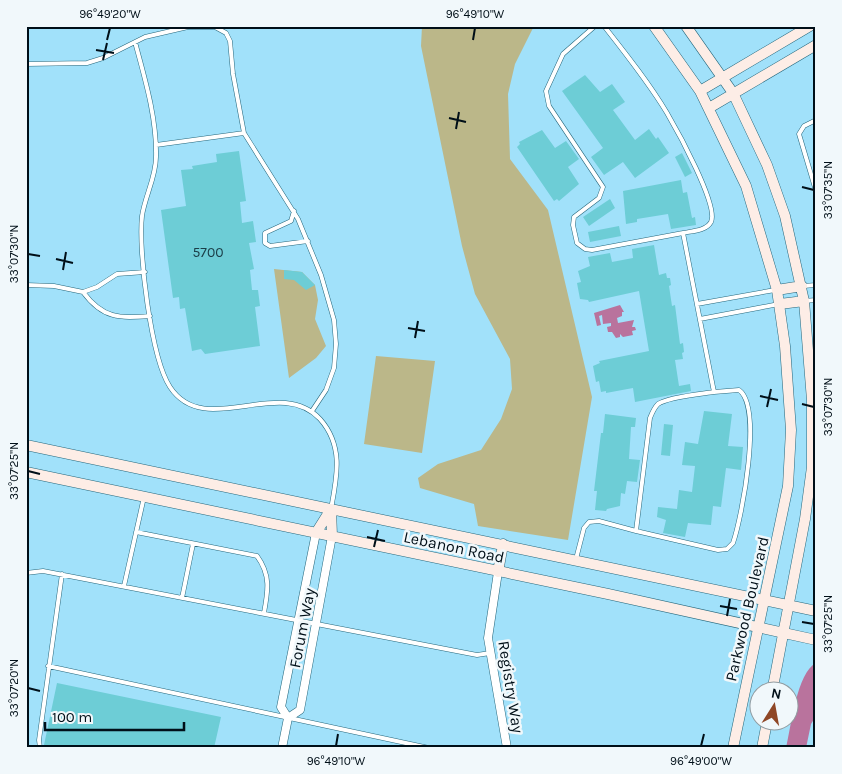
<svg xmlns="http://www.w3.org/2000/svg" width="842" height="774" viewBox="0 0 842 774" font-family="Karla,sans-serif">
<rect width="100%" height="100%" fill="#a1e1fa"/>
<path fill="#bbb789" d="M422 26H534L515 64 508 94 510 159 548 210 592 397 568 540 478 526 474 504 420 488 418 478 438 464 481 450 501 419 512 389 510 359 475 294 462 246 421 46Z
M274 269 302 272 315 285 318 300 315 319 326 346 316 358 289 378Z
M376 356 435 361 422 453 364 444Z"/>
<path fill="#b9739d" d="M620 305 624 312H622V316L617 318 618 323 634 320 632 327H635L636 330 632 331 633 335 623 337 620 334V337L616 338 612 332H608L607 327 611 326V323L603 324 602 315 599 316 601 325 597 326 594 313Z
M816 663V716L811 724 806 748H786C791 727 797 672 816 663Z"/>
<path fill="#6dcdd6" d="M585 75 600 92 612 84 625 102 613 110 635 140 649 129 656 139 658 137 669 153 635 178 623 162 604 175 591 157 603 148 562 91Z
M542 130 555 148 566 141 579 159 568 167 579 184 559 201 557 199 554 201 517 147 520 144 519 142Z
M239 151 246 201 240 202 242 223 253 221 256 242 249 243 254 269 250 270 252 290H258L260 306 255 307 260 346 205 354 201 349 192 351 185 308 180 309 179 297 173 298 161 210 186 206 181 170 193 169 192 166 217 162 216 154Z
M682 153 692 173 685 177 675 157Z
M681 180 683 193 687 192 692 218 695 217 696 225 671 229 668 214 637 219V222L626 224 623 191Z
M610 199 615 208 589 226 583 217Z
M619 226 621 236 590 242 588 232Z
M654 245 659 275 666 273 667 278H670L671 285 669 286 672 306 675 305 680 344 683 343 684 352 682 353 683 359 675 360 679 386 690 384 691 391 635 402 633 388 606 393V391L601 392 599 381 596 382 593 366 600 363 599 361 649 351 639 291 589 302 588 300 580 299 577 283 581 282 578 271 590 266 588 257 610 253 612 262 633 258 632 249Z
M284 270 302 272 315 285 306 290 294 280 284 279Z
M704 411 732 414 728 446 743 447 741 470 726 468 721 507 713 506 711 525 688 523 685 537 663 533 666 520 657 517 658 507 677 509 679 490 692 492 695 466 682 465 685 442 698 444Z
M605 414 636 418 635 427H631L629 459 640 460 637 482 627 481 625 494 621 493 620 506 607 509 606 511 595 510 597 491H594L601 433H603Z
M664 424 673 425 670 456 661 455Z
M57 683 221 717 214 748H60L44 745Z"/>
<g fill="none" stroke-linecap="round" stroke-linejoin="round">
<g stroke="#26677c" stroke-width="5">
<path id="lane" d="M595 26 563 54 546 91 549 106 603 187 599 198 574 217 573 225 577 243 585 249 592 250 683 233
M135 42C145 79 157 119 156 157 156 177 145 196 142 216 138 251 151 358 170 387 205 440 279 375 320 419 344 446 337 477 331 509
M26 64 87 63 103 58 145 37 188 27H215L226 33 230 41 233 74 244 133 298 219 321 275 334 320 336 344 334 368 326 390 312 411
M816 120 804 126 799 134 816 191
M156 145 244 133
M294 211 291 221 265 233V243L270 246 308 241
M26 285 54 286 83 292 97 287 117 274 145 272
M803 286 816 285
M83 292C103 319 119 318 150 316
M804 301 816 300
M697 304 775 290
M700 319 779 304
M636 531 718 550 727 549 733 543C742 517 763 407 739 390L714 392
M136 532 257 556C271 575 268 591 264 613
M576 559 584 528 589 522 599 521 636 531 650 418C652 413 654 408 658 404 668 397 701 394 714 392L683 233C692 231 706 231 711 222 719 206 677 130 667 113 649 83 626 54 604 26
M26 573 43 571 477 655 490 653
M124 586 144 497
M182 598 193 544
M48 666 429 748
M40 748 39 740 62 574"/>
</g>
<g stroke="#26677c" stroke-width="9">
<path id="street" d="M316 533 281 707 288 718 300 710 332 536
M498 572 488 638 507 748
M282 748 288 718"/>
</g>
<g stroke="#26677c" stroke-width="11">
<path id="secondary" d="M654 26 700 91 746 186 777 290 785 346 791 430 788 486 733 748
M686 26 733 93 767 165 785 216 804 301 812 400V467L805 519 772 692
M700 91 810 26
M709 108 816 45
M777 290 802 286
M780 304 804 301
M26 445 816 611
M26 472 608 594 816 640
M331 509 332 536
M316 533 331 509
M498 572 503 544
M762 748 767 722"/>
</g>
<use href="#lane" stroke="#fff" stroke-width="4"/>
<use href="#street" stroke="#fff" stroke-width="8"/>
<use href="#secondary" stroke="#fdede6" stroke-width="10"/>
</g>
<path fill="none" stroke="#000f18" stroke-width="2" d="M107 40 110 28M473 40 475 28M96 50 114 53M103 60 107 43M449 118 466 122M456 129 459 112M802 187 814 190M28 254 40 256M56 259 73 263M63 270 66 252M408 328 425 331M415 338 418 321M760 396 778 400M802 404 814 407M767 407 771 389M28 471 40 474M367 537 385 541M374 547 378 530M720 606 737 609M727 616 730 599M802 622 814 624M28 688 40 691M336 746 338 734M701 746 704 734"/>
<g text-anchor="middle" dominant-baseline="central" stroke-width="5" stroke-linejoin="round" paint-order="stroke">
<g font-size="14" fill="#1b3e48">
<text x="208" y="252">5700</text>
</g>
<g font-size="16" fill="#000f18" stroke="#f1f8fb">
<text transform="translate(454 547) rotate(12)">Lebanon Road</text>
<text transform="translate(747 609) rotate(-77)">Parkwood Boulevard</text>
<text transform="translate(302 628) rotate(-79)">Forum Way</text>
<text transform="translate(511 687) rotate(81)">Registry Way</text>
</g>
</g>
<rect width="842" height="774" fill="none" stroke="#f1f8fb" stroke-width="55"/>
<g transform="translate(774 706) rotate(11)"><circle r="24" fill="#f1f8fb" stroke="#919ba0"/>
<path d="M0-4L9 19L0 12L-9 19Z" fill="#8f4726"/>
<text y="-8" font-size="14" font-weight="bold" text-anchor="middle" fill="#000f18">N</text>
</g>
<path d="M45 722v8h139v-8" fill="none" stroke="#000f18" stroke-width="2.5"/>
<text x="52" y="722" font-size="15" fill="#000f18" stroke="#f1f8fb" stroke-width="4" paint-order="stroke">100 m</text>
<rect x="28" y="28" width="786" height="718" fill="none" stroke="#000f18" stroke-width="2"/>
<g font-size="12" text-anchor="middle" fill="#000f18">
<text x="110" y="18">96°49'20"W</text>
<text x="475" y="18">96°49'10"W</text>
<text transform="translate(828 190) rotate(-90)" y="4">33°07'35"N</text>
<text transform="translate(14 254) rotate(-90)" y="4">33°07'30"N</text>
<text transform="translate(828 407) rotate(-90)" y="4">33°07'30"N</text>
<text transform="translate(14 471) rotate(-90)" y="4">33°07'25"N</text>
<text transform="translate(828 624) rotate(-90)" y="4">33°07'25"N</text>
<text transform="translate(14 688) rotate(-90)" y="4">33°07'20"N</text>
<text x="336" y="765">96°49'10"W</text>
<text x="701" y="765">96°49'00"W</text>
</g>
</svg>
